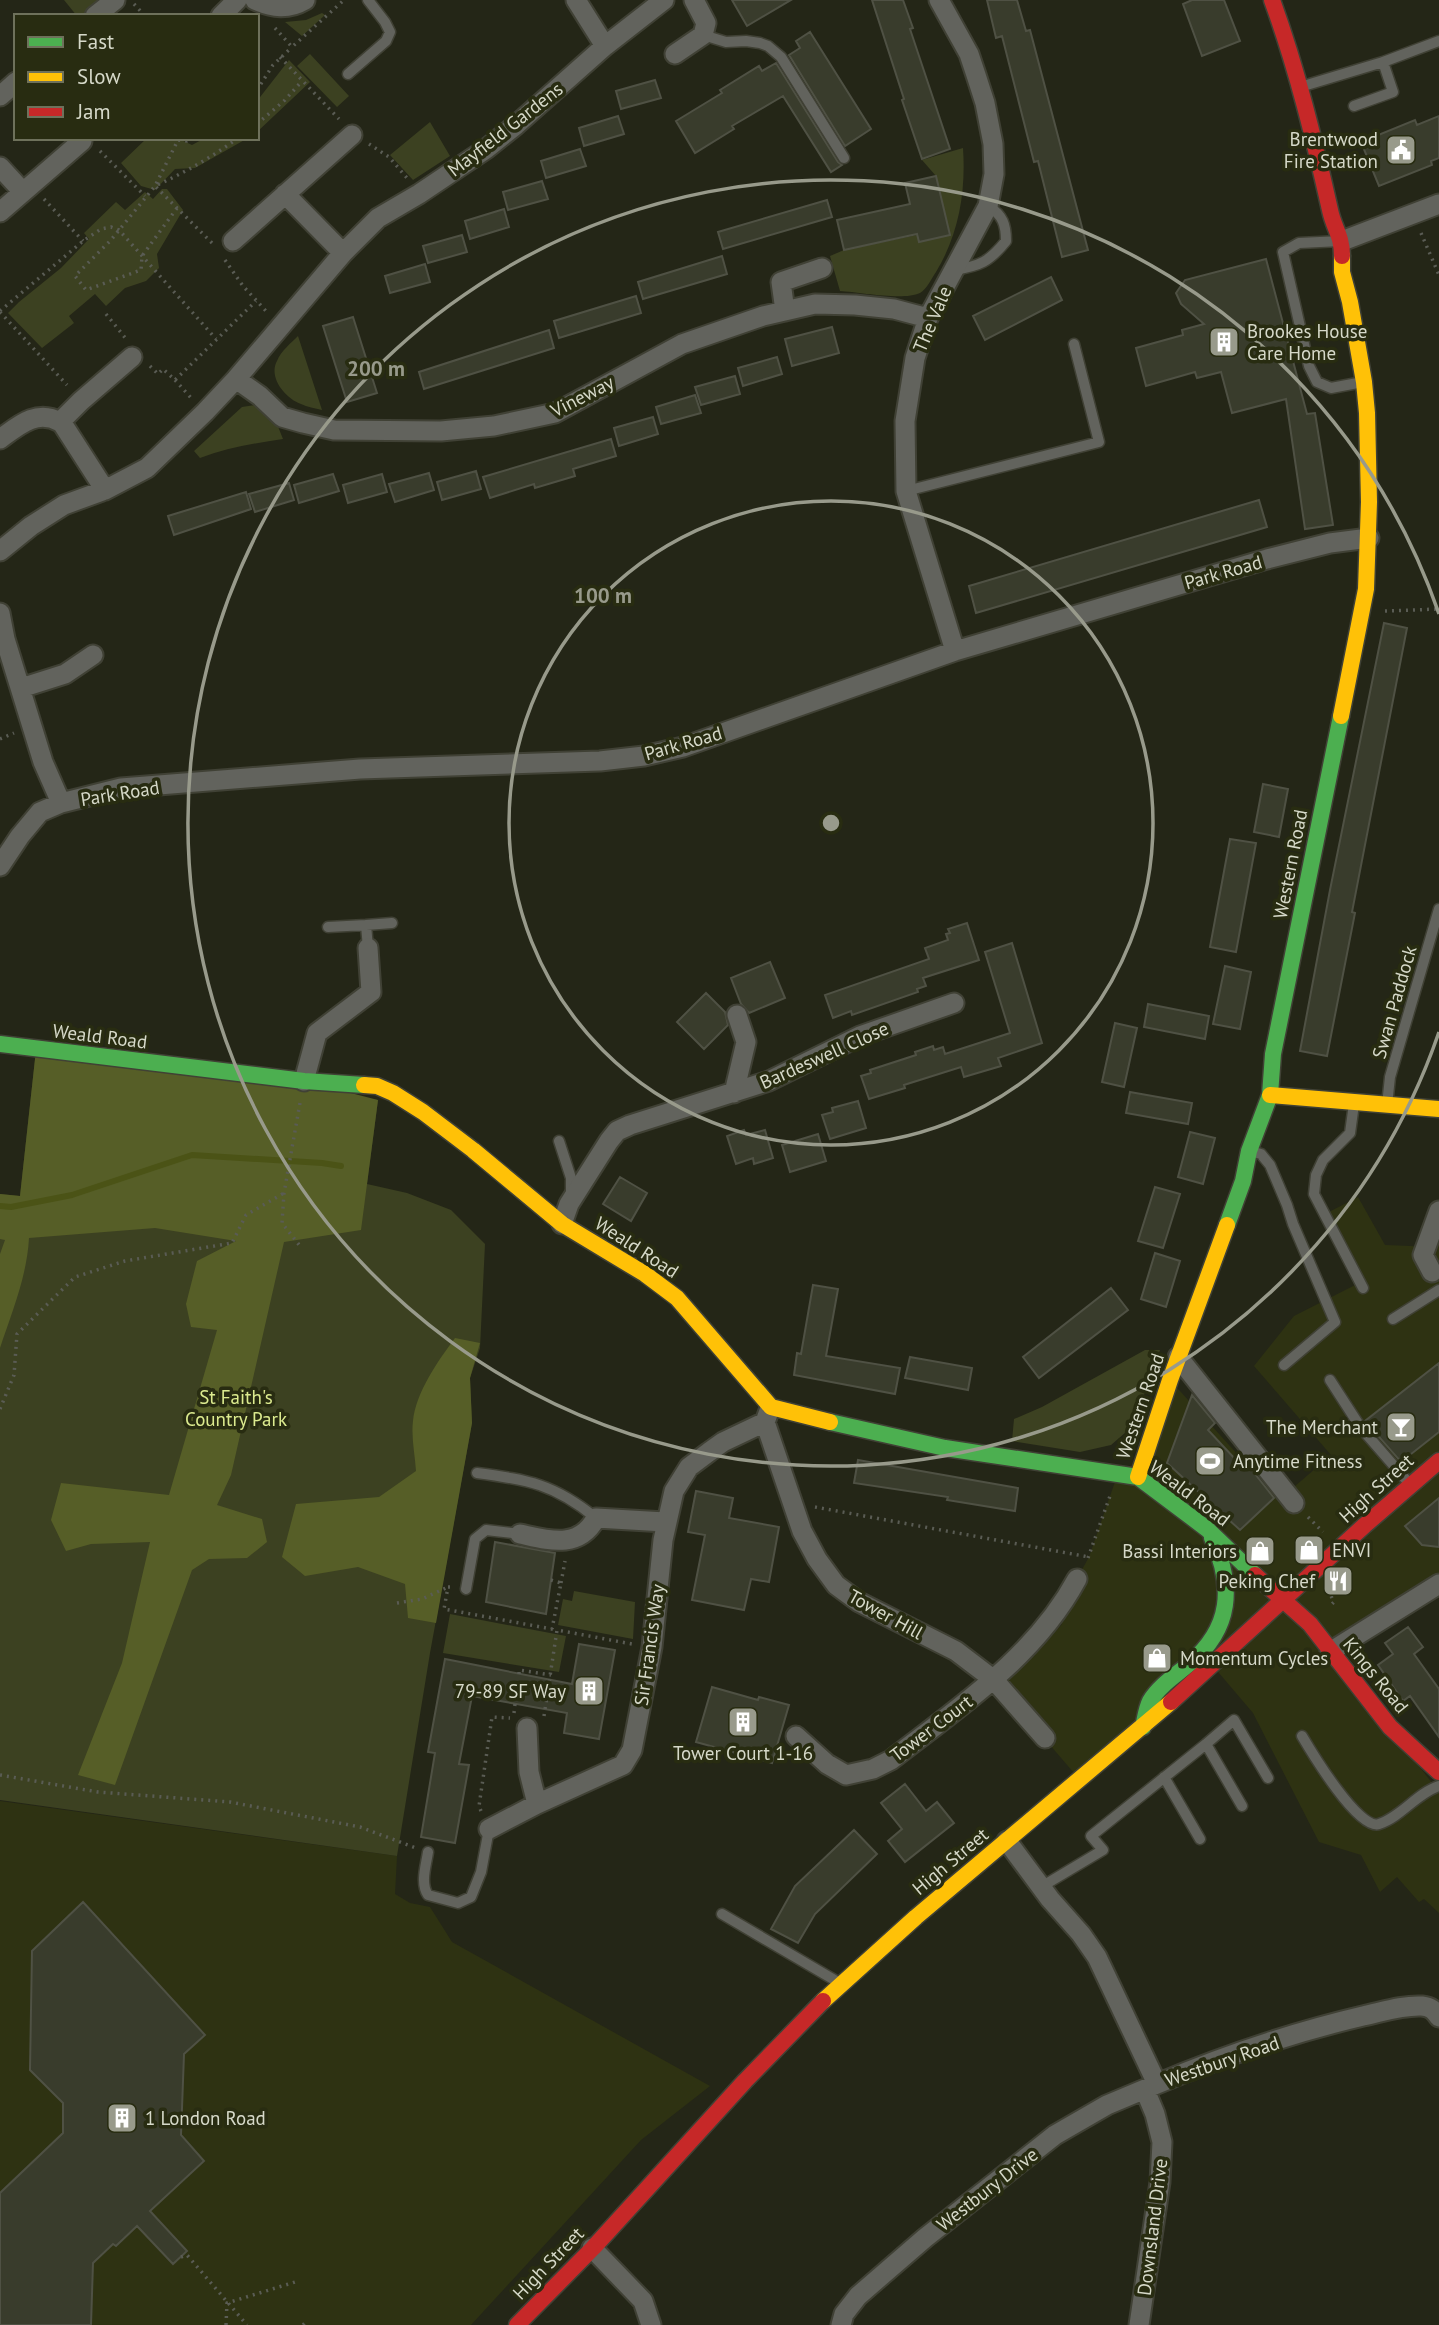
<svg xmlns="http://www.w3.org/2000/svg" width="1439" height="2325" viewBox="0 0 1439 2325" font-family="'PT Sans',sans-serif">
<rect width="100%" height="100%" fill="#242617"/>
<path fill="#2e3212" d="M1358 1197 1385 1245 1435 1247 1439 1237V1584L1331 1652 1439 1792V1913L1424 1899 1419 1902 1397 1877 1380 1892 1361 1855 1319 1842 1253 1713 1213 1666 1080 1780 994 1680 1025 1650 1033 1657 1062 1624 1053 1615 1069 1593 1089 1557 1118 1473 1137 1477 1170 1380 1279 1500 1331 1455 1254 1366 1294 1316 1365 1280 1329 1212Z
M0 1801 397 1856 395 1894 410 1903 430 1907 452 1942 710 2086 641 2140 471 2325H0Z"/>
<path fill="#3c4121" d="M64 0H105L85 16H77Z
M322 13 325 15 302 36 285 22 306 20Z
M310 54 349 96 337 107 297 66Z
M289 60 310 82 257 132V101Z
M430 122 450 156 413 180 390 155Z
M147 138H177L192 145 205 138H248L195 168 175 169 155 190 141 186 121 163Z
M963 148C966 192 959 234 936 272 931 279 927 289 920 293 903 301 859 292 840 291L830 256 844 250 917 235 919 242 949 235 936 176 922 160Z
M162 189H167L183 210 157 254 159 268 146 281 125 288 106 306 95 294 69 316 74 323 42 348 8 313 19 302 61 268 89 239 84 233 116 202 125 210 145 192 153 199Z
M298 336 322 410C315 408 307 407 301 404 285 398 268 377 277 361 281 351 291 343 298 336Z
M255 405 275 419 283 439C255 443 226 448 200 458L194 451 242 407Z
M36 1050 378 1100 367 1184 407 1193 451 1210 485 1244 480 1348 470 1378 472 1423 430 1653 397 1856 0 1800V1194L20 1196Z
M1145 1350H1160L1133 1426 1111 1445 1080 1452 1012 1441 1014 1419 1042 1407Z
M574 1591 635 1602 633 1639 558 1625 563 1599 572 1601Z
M450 1614 566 1636 559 1672 443 1653Z"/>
<path fill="#565e27" d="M36 1050 304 1081 378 1100 361 1230 284 1242 231 1475 217 1505 262 1519 267 1542 247 1558 209 1559 192 1570 115 1785 78 1775 122 1663 150 1542 91 1544 66 1551 51 1520 61 1483 169 1495 217 1330 191 1327 186 1304 197 1261 236 1241 155 1228 29 1238C27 1276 12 1312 0 1348V1254L5 1240 0 1239V1194L20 1196Z
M455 1338 480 1343 470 1378 472 1423 436 1623 408 1618 405 1584 358 1567 305 1576 282 1557 296 1504 379 1497 416 1471C415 1455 411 1437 413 1421 416 1392 438 1361 455 1338Z"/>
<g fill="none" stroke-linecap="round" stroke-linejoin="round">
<path stroke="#4b5316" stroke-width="6" d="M0 1206 11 1207 72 1195 192 1155 322 1163 341 1166"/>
</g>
<path fill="#393c2c" stroke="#4f5144" stroke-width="2" d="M732 0H791L747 26Z
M872 0H903L913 28 910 29 950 149 922 159 902 100 904 99Z
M987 0H1017L1026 31 1030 30 1088 250 1062 257 1038 161 1034 162 1002 36 996 38Z
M1192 0H1224L1240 41 1202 56 1183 4Z
M810 32 871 129 845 146 789 55 800 48 796 41Z
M776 63 838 162 842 165 831 172 783 96 732 126 734 129 695 153 676 121 722 93 720 90 759 66 762 71Z
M655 80 661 98 621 109 616 91Z
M618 116 624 134 584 146 579 128Z
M1439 116V158L1431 161 1432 165 1379 186 1361 142 1415 120 1417 125Z
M580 149 586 166 546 178 541 161Z
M936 176 950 235 919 242 917 234 844 250 837 220 910 204 905 183Z
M542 181 548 199 508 210 503 192Z
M827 200 832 217 723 249 718 232Z
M504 209 509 227 470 239 465 221Z
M462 235 467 252 428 263 423 246Z
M722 256 727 274 643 299 638 282Z
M1266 259 1307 414 1315 413 1333 525 1305 529 1286 399 1232 413 1221 372 1197 378 1195 372 1146 386 1136 348 1183 335 1182 330 1204 324 1181 304 1176 293 1185 280Z
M425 264 430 282 390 293 385 276Z
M1051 277 1062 300 985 340 973 316Z
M636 296 641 313 559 338 554 321Z
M353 317 377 393 347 402 323 326Z
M832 327 839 353 792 366 785 339Z
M549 330 554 348 424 389 419 372Z
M777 357 782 374 743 386 738 368Z
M735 376 740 394 701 405 695 387Z
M695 395 701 413 661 424 656 407Z
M653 417 658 434 619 446 614 428Z
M611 439 616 456 573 469 575 476 535 488 534 484 490 498 483 477Z
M476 471 481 489 442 500 437 482Z
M429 473 434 490 395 502 389 484Z
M333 474 339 491 299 503 294 485Z
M382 474 387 492 348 503 343 485Z
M289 483 294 500 255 512 249 494Z
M246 492 251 509 174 535 168 516Z
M1259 500 1267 527 976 613 969 586Z
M1384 623 1407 628 1352 912 1355 913 1327 1056 1300 1051 1330 890Z
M1263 784 1288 789 1279 837 1254 832Z
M1230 839 1256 843 1236 952 1210 947Z
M967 923 979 960 923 978 926 986 917 989 918 992 852 1015 851 1011 833 1018 825 995 929 959 925 948 948 940 946 934 950 933 948 929Z
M1012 943 1042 1043 998 1058 1001 1066 964 1077 961 1067 904 1085 905 1088 869 1099 861 1076 871 1073 870 1070 916 1055 915 1052 933 1046 934 1050 943 1047 945 1054 1010 1033 985 952Z
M770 962 785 998 749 1013 741 1004 731 978Z
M1225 966 1251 972 1240 1029 1213 1024Z
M706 993 725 1012 728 1025 704 1049 677 1022Z
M1148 1004 1209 1016 1205 1039 1144 1027Z
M1115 1023 1137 1028 1124 1087 1102 1082Z
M1130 1092 1192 1103 1188 1124 1126 1113Z
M858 1101 866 1128 830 1139 822 1115 833 1112 832 1108Z
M744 1130 746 1135 765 1130 773 1158 754 1164 753 1158 736 1164 727 1136Z
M1190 1132 1215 1138 1203 1184 1178 1177Z
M818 1134 826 1161 790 1172 782 1145Z
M620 1177 647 1193 631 1221 603 1204Z
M1155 1187 1180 1194 1163 1248 1138 1241Z
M1155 1253 1180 1261 1166 1307 1141 1299Z
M813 1285 838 1289 826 1356 900 1368 895 1394 794 1375 797 1353 801 1354Z
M1111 1288 1128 1310 1039 1378 1023 1357Z
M910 1357 972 1368 968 1390 905 1378Z
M1439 1363V1432L1401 1462 1365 1421Z
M1192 1395 1215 1423 1208 1430 1236 1460 1240 1455 1274 1498 1240 1530 1167 1463Z
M858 1460 1018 1488 1015 1511 947 1500 948 1497 854 1483Z
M696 1491 733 1498 729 1518 779 1527 769 1582 751 1579 744 1610 692 1600 705 1535 688 1532Z
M1439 1498V1547L1422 1545 1405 1526Z
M495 1542 555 1553 546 1614 486 1602Z
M1408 1627 1423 1647 1414 1654 1439 1689V1737L1410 1696 1403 1701 1378 1665 1393 1654 1385 1643Z
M579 1644 615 1650 599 1739 564 1733 567 1713 472 1696 459 1764 469 1765 455 1843 421 1837 435 1753 428 1752 445 1659 572 1684Z
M712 1687 758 1700 759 1697 789 1705 772 1763 696 1742Z
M905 1784 926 1811 937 1802 954 1823 905 1862 888 1841 902 1829 881 1803Z
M854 1830 877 1854 815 1914 798 1943 771 1929 795 1886Z
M83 1902 205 2035 184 2054 181 2135 204 2161 150 2211 187 2251 173 2264 137 2226 116 2246 113 2244 93 2263 91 2325H0V2193L63 2133V2103L30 2070 32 1951Z"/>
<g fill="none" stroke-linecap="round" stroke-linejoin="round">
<g stroke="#404135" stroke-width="13">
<path id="lane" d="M703 35 726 42 746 41 760 43 768 46 781 57 844 158
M1383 62 1439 41
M348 74 386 41 390 32 385 22 368 0
M1300 87 1383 62 1393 92 1354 106
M1341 241 1299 243 1283 252 1309 366 1317 382 1331 388 1363 382
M954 270C980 266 989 262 1006 241 1006 225 1003 215 988 206
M906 491 1099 442 1074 344
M328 927 366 925
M368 948 366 925 392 923
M1354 1104 1350 1133 1323 1160 1316 1175 1314 1194 1363 1288
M1387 1105 1390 1077 1439 909
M559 1141 571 1178V1193
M1250 1151 1261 1154 1270 1165 1287 1205 1293 1224 1335 1322 1284 1365
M1393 1319 1439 1290
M1330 1380 1361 1428 1408 1482
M477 1473C529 1480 554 1484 596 1518
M466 1589 475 1539 486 1530 520 1534
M1302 1736C1312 1753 1359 1831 1379 1824 1401 1817 1417 1793 1439 1786
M1206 1744 1234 1720 1268 1778
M1164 1777 1200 1839
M428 1852C426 1866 420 1883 428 1895L458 1903 471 1897 481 1872 489 1829
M1041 1887 1103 1850 1091 1836 1206 1744 1242 1806
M722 1914 838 1982"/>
</g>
<g stroke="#404135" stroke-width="23">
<path id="street" d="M255 0C273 8 288 10 305 0
M576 0 605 46
M939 0 969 54 976 75 985 103 993 144 994 174 988 206 928 318 915 358 905 421 906 491 955 651
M95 16 115 0
M221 16 237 0
M675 54 703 35 706 23 694 0
M0 96 16 82
M0 167 23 192
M285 194 343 253
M0 212 82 141
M233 241 352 135
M1342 241 1439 204
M785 311 781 282 822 268
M236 379 260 396 282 417 303 423 334 430 441 431 494 426 555 413 682 344 763 316 815 304 855 305 894 309 928 318
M60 420 105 490
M0 439C19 425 37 409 60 422L81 401 132 357
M0 551 31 526 64 505 105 490 147 468 205 412 236 379 343 253 378 218 419 194 486 149 516 125 605 46 664 0
M0 613 5 639 43 762 61 803
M21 688 65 674 93 655
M0 866 20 836 40 812 61 803 121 788 360 769 600 761 644 756 683 747 955 651 1267 559 1330 543 1369 538
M304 1081 317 1033 371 992 368 948
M734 1093 746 1042 737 1015
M562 1224 569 1204 609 1141 617 1131 630 1125 769 1081 860 1036 954 1003
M1432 1272 1423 1255 1439 1211
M1178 1357 1294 1503
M769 1411 765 1422 802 1531 817 1559 836 1585 859 1602 956 1651 994 1680 1045 1738
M520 1534C548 1540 579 1550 596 1518L665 1522
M1330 1652 1439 1584
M527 1728 529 1772 537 1804
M796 1736 827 1764 846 1775 873 1769 891 1760C959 1707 1035 1657 1077 1579
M489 1829 537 1804 623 1765 632 1750 652 1647 663 1540 674 1491 689 1467 709 1452 723 1442 765 1422
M1007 1841 1050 1899 1081 1934 1097 1957 1157 2084C1221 2057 1295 2032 1363 2016 1382 2012 1402 2005 1422 2006 1431 2007 1434 2010 1439 2017
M592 2248 643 2301 651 2325
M841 2325 844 2314 858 2296 925 2238 1055 2135 1107 2105 1157 2084
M1139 2325 1160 2182 1162 2142 1155 2114 1145 2090"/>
</g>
<g stroke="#404135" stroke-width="19">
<path id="fast" d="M0 1044 304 1081 364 1085
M1227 1225 1243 1181 1249 1151 1270 1095 1273 1054 1341 716
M830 1422 945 1448 1138 1477 1207 1529 1255 1575
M1143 1727C1145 1719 1146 1709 1150 1701 1159 1686 1176 1675 1189 1664 1232 1628 1234 1586 1212 1538"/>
</g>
<g stroke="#404135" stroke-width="19">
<path id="slow" d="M1341 716 1366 589 1369 502 1367 413 1364 382 1350 302 1342 272V256
M364 1085 377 1086 393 1093 423 1112 473 1150 562 1224 645 1274 677 1298 771 1407 830 1422
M1270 1095 1439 1109
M1138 1477 1170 1380 1227 1225
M823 2001 916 1917 1171 1702"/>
</g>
<g stroke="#404135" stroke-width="19">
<path id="jam" d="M1272 0C1297 69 1314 139 1330 210 1334 229 1342 235 1342 256
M1255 1575 1310 1624 1390 1727 1439 1772
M1171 1702 1365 1525 1439 1461
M517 2325 593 2248 745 2081 823 2001"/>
</g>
<path stroke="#5a5c54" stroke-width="3.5" stroke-dasharray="2 5" stroke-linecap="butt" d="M134 4 145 16
M275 28 292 47 344 0
M280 57 339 119
M257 90 273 65 292 47
M257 124 285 100 302 81
M369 144 389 157 407 178
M100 151 145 196
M44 199 83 241
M177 208 142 256 141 270 86 290 75 276 111 240 155 186 178 140 187 141 193 138
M1421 233 1439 275
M212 243 155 186C184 173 212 157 238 138
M225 260 243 286 266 311
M0 311 83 241 101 229 111 227 119 230 216 339
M0 312 67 385
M106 314 127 340
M150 366 158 374 163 369 175 380 256 301
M175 380 192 399
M1385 611 1439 609
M0 739 14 733
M300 1103 284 1193 282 1223 300 1246
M0 1409 14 1375 17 1334 75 1277 125 1261 232 1243 246 1215 284 1193
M815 1507 1089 1557
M1308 1517 1323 1532
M1088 1558 1110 1496
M551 1580 561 1583 552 1629
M561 1583 565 1561
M450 1587H448L444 1609 557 1630
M1328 1590 1334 1602 1330 1606
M397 1603 422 1599 448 1587
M519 1674V1670L551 1675
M514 1713 515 1704
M544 1716 557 1630 632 1644
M0 1775 98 1792 230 1802 360 1827 416 1848
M481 1811 479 1806 492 1717 510 1718
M181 2257 187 2255 247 2325
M226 2325 227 2303 295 2282
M303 2325 306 2322"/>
<use href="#lane" stroke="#62635d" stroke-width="10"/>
<use href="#street" stroke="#62635d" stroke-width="19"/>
<use href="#fast" stroke="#4caf50" stroke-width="16"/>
<use href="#slow" stroke="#ffc107" stroke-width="16"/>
<use href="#jam" stroke="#c62828" stroke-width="16"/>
</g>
<g fill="none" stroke="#989a8b" stroke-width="3.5">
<circle cx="831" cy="823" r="322"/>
<path d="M1439 1032A643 643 0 1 1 1439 614"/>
</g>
<defs>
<g id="civic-square" transform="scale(1.575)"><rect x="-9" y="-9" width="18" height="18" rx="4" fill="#989a8b" stroke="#282c11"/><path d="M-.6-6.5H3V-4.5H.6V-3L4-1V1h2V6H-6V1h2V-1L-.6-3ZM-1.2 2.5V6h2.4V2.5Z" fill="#fff"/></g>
<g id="building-square" transform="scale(1.575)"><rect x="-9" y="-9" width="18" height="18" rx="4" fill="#989a8b" stroke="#282c11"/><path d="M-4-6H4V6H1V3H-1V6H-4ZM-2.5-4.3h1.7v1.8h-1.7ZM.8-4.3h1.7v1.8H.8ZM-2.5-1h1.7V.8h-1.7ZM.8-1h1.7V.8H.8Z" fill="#fff"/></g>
<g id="bar-square" transform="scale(1.575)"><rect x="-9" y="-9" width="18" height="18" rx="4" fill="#989a8b" stroke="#282c11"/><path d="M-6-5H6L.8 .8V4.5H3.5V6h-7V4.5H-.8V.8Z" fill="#fff"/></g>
<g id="stadium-square" transform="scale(1.575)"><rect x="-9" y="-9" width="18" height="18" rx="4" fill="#989a8b" stroke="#282c11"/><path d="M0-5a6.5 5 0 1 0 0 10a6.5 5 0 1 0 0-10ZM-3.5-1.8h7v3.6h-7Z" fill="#fff"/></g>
<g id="shop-square" transform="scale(1.575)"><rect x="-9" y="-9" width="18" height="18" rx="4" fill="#989a8b" stroke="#282c11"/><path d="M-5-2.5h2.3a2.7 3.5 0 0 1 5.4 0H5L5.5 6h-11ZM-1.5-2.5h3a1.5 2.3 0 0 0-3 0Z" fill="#fff"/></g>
<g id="restaurant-square" transform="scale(1.575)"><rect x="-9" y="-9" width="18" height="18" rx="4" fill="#989a8b" stroke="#282c11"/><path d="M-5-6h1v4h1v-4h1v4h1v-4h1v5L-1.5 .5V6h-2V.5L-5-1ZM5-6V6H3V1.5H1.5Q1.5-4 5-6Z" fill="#fff"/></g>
</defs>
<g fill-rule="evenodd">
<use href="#civic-square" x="1401" y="150"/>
<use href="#building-square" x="1224" y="342"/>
<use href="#bar-square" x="1401" y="1427"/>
<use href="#stadium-square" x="1210" y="1461"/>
<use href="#shop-square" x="1309" y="1550"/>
<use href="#shop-square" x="1260" y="1551"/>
<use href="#restaurant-square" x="1338" y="1581"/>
<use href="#shop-square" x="1157" y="1658"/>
<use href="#building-square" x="589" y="1691"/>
<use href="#building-square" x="743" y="1722"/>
<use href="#building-square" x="122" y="2118"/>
</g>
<g text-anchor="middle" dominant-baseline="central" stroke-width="7" stroke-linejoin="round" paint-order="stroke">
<g font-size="19" fill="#d6d9c9" stroke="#282c11">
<text transform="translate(505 129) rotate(-38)">Mayfield Gardens</text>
<text transform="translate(932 319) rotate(-67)">The Vale</text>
<text transform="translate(582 396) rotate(-27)">Vineway</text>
<text transform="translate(1223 572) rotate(-16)">Park Road</text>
<text transform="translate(683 743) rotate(-16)">Park Road</text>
<text transform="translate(120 793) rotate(-9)">Park Road</text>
<text transform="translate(1290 864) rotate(-79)">Western Road</text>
<text transform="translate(1394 1002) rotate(-74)">Swan Paddock</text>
<text transform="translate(100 1036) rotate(7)">Weald Road</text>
<text transform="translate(824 1055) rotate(-24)">Bardeswell Close</text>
<text transform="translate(637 1247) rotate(33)">Weald Road</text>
<text transform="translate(1140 1406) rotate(-71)">Western Road</text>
<text transform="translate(1376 1488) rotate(-42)">High Street</text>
<text transform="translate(1190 1493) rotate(37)">Weald Road</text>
<text transform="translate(886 1614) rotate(29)">Tower Hill</text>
<text transform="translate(649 1645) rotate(-82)">Sir Francis Way</text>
<text transform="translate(1376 1675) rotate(51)">Kings Road</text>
<text transform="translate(931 1728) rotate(-37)">Tower Court</text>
<text transform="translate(950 1861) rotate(-40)">High Street</text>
<text transform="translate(1222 2061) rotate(-19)">Westbury Road</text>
<text transform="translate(987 2189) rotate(-38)">Westbury Drive</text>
<text transform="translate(1152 2227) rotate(-83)">Downsland Drive</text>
<text transform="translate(548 2263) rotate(-46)">High Street</text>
</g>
<g font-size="19" fill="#d6d9c9" stroke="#282c11" text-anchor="end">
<text x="1378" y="139">Brentwood<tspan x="1378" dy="22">Fire Station</tspan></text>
<text x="1247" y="331" text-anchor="start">Brookes House<tspan x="1247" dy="22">Care Home</tspan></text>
<text x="1378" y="1427">The Merchant</text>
<text x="1233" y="1461" text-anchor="start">Anytime Fitness</text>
<text x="1332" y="1550" text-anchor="start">ENVI</text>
<text x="1237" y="1551">Bassi Interiors</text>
<text x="1315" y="1581">Peking Chef</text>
<text x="1180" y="1658" text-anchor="start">Momentum Cycles</text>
<text x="566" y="1691">79-89 SF Way</text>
<text x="743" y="1753" text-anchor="middle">Tower Court 1-16</text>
<text x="145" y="2118" text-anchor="start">1 London Road</text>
</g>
<g font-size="19" fill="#dceb8f" stroke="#282c11">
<text x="236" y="1397">St Faith's<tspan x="236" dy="22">Country Park</tspan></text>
</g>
</g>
<circle cx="831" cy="823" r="10" fill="#989a8b" stroke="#282c11" stroke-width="3.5"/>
<g font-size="21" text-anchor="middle" font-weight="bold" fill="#989a8b" stroke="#282c11" stroke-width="7" stroke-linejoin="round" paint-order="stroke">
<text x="376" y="376">200 m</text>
<text x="603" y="603">100 m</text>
</g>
<rect x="14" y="14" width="245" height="126" fill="#282c11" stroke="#6e715b" stroke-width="2"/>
<rect x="28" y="37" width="35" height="10" fill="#4caf50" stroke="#6e715b" stroke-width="2"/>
<text x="77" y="49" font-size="21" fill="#d6d9c9">Fast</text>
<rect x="28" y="72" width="35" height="10" fill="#ffc107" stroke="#6e715b" stroke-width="2"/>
<text x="77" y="84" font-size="21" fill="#d6d9c9">Slow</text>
<rect x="28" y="107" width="35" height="10" fill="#c62828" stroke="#6e715b" stroke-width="2"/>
<text x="77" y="119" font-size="21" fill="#d6d9c9">Jam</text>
</svg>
